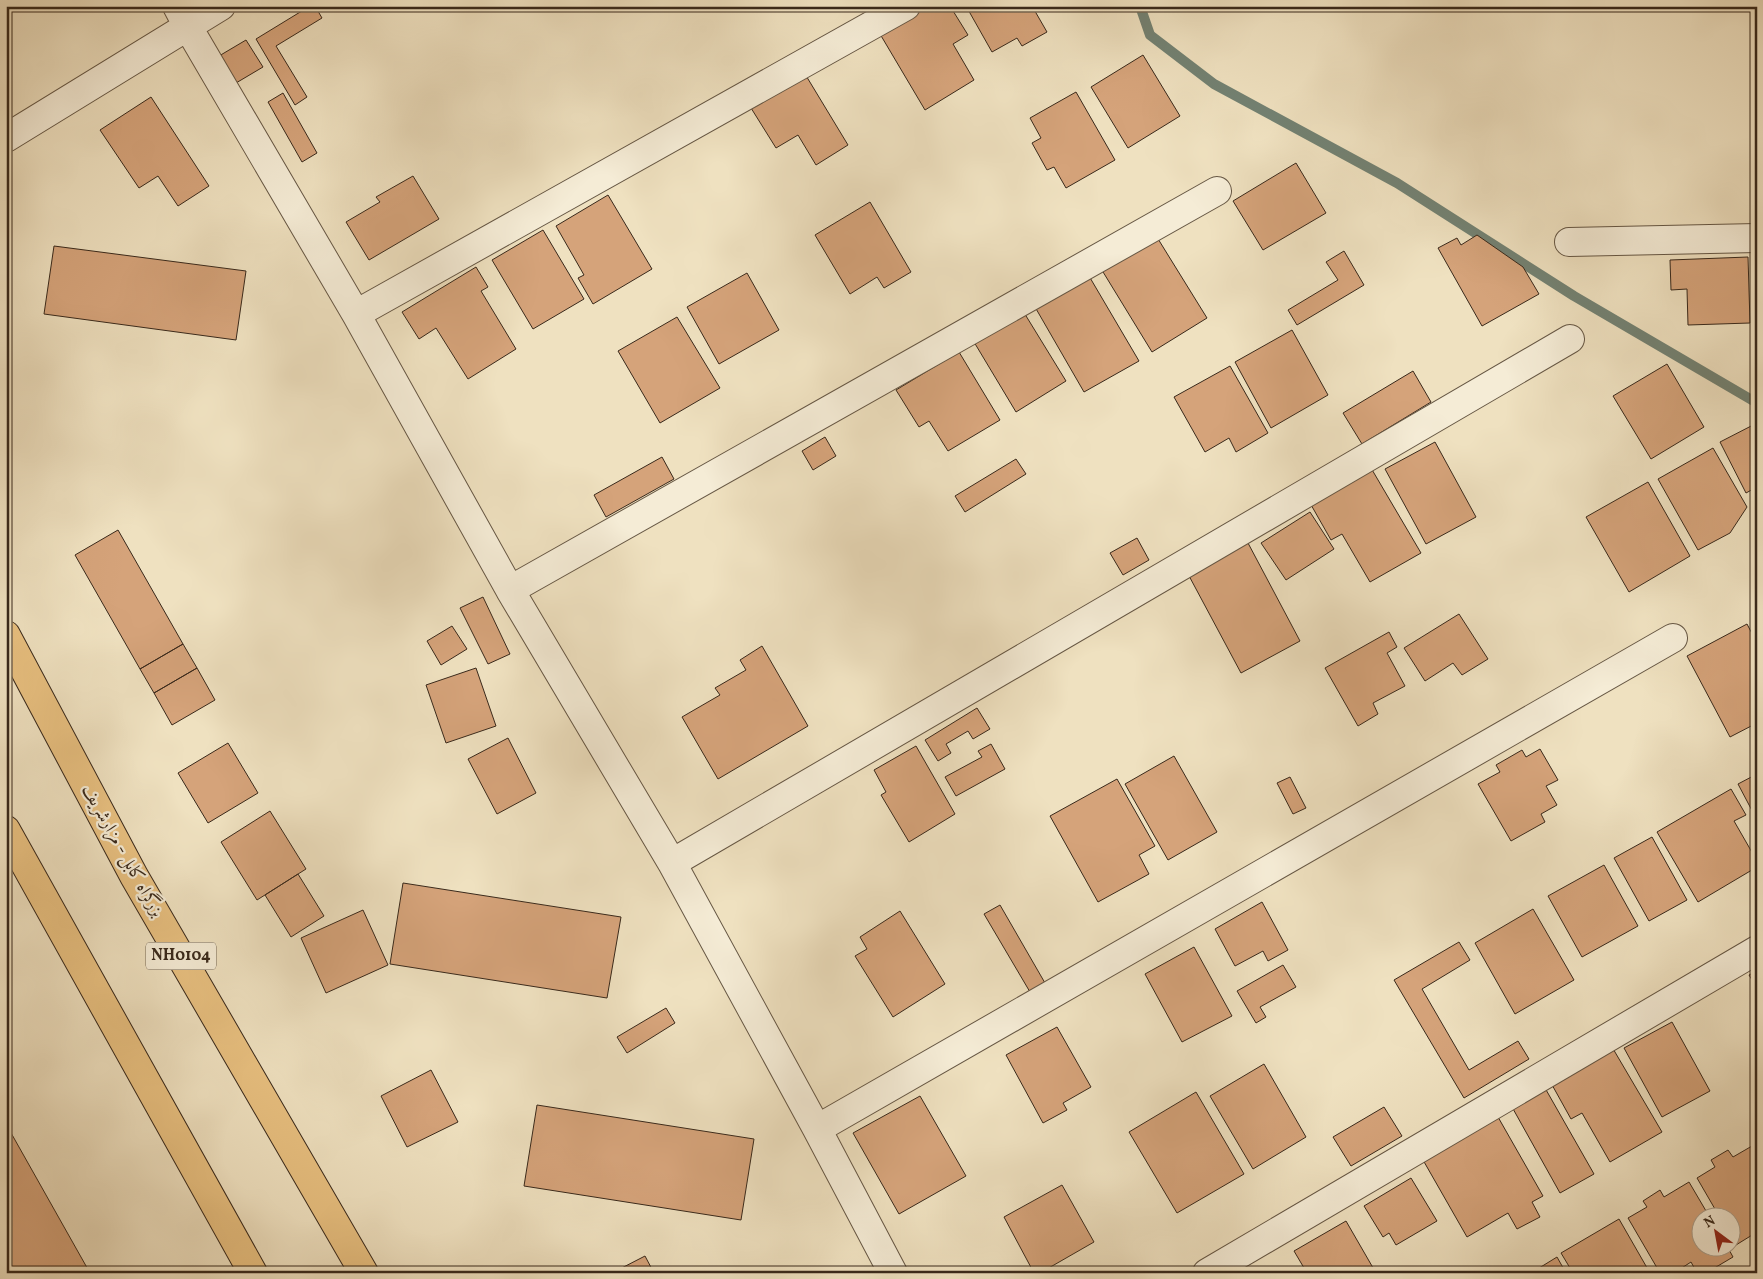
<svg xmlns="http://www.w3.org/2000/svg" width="1763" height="1279" viewBox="0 0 1763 1279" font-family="Vollkorn,Amiri,serif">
<rect width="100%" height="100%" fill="#efe1c0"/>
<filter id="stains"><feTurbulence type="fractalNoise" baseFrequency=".004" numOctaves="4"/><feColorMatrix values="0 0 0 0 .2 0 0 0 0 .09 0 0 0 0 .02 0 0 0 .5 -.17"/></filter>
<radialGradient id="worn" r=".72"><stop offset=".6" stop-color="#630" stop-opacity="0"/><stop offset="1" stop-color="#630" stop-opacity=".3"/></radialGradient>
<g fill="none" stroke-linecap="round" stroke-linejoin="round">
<path stroke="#738273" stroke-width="10" d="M1140 6 1150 35 1214 84 1397 183 1574 296 1757 403"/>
</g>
<path fill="#d5a37a" stroke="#39291b" d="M310 6H315L322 18 276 46 307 97 295 105 256 39Z
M927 6H950L968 35 953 44 974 80 925 110 880 34Z
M966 6H1032L1047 32 1022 46 1017 38 992 52Z
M246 40 263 67 236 83 219 56Z
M1143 55 1180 116 1128 148 1091 87Z
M805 74 848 145 816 165 798 135 776 148 751 108Z
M1076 92 1115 160 1066 188 1054 167 1047 170 1032 143 1041 138 1030 118Z
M283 93 317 153 302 162 268 102Z
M151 97 209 186 178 206 158 176 139 188 100 130Z
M1296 163 1326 213 1263 250 1233 201Z
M413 176 439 219 369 260 346 222 380 202 376 197Z
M608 195 652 269 593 304 578 278 584 275 556 226Z
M870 202 911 272 884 288 877 277 850 294 815 235Z
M543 230 584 299 533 329 492 260Z
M1155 234 1207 318 1152 352 1100 267Z
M1477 235 1523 267 1539 294 1482 326 1438 248 1457 238 1461 245Z
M54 246 246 271 236 340 44 314Z
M1344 251 1364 285 1297 325 1288 310 1338 280 1326 262Z
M1748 257 1750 323 1688 325 1687 289 1671 290 1670 260Z
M476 267 488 287 481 291 516 349 468 379 436 328 419 339 402 312Z
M747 273 779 330 719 364 687 307Z
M1089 276 1139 361 1084 392 1035 307Z
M1023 311 1066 381 1016 412 974 342Z
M677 317 720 388 660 423 618 351Z
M1292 330 1328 395 1271 428 1235 362Z
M959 352 1000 420 948 451 929 421 919 427 896 390Z
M1667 364 1704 427 1651 459 1613 396Z
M1230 366 1268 433 1236 452 1229 438 1205 452 1174 397Z
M1413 371 1431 402 1362 444 1343 413Z
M1757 423V487L1746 493 1720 442Z
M825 437 836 456 813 470 802 451Z
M1435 442 1476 517 1426 544 1385 469Z
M1713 448 1747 507 1730 533 1698 550 1658 479Z
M662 457 674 479 606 517 594 495Z
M1016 459 1026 474 965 512 955 496Z
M1371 468 1421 553 1370 582 1342 534 1331 540 1310 503Z
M1648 482 1690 556 1629 592 1586 517Z
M1310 512 1334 549 1286 580 1261 543Z
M118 530 183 644 140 669 75 555Z
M1137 538 1149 560 1123 575 1110 553Z
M1248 543 1300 641 1241 673 1188 574Z
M483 597 510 654 488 664 460 608Z
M1459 614 1488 659 1462 675 1453 663 1425 681 1404 648Z
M1747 624 1757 643V723L1730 737 1687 656Z
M452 626 467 649 441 665 427 641Z
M1389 632 1397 647 1387 653 1405 686 1373 703 1378 714 1358 726 1325 668Z
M183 644 197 668 154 693 140 669Z
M762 646 808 726 718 779 682 717 720 695 715 688 746 670 740 660Z
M197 668 215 700 172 725 154 693Z
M476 668 496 726 446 743 426 685Z
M977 708 990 729 973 739 968 731 946 744 951 753 938 761 925 740Z
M508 738 536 793 497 814 468 759Z
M228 743 258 793 208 823 178 773Z
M991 744 1005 769 956 796 945 777 982 757 978 751Z
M916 746 955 814 909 842 881 795 886 792 874 770Z
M1540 749 1558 780 1546 786 1557 805 1541 814 1545 822 1511 841 1478 784 1500 772 1496 765 1522 750 1526 757Z
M1174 756 1217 832 1168 860 1125 784Z
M1757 774V820L1738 784Z
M1290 777 1306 808 1293 814 1277 783Z
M1117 779 1155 846 1139 855 1149 874 1098 902 1050 816Z
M1731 789 1746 815 1734 821 1757 861V867L1698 902 1657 832Z
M270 811 306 869 257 900 221 842Z
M1652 837 1687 900 1649 921 1614 858Z
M1604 865 1638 926 1582 957 1548 896Z
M298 874 324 916 291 937 265 895Z
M403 883 621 917 607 998 390 964Z
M1262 902 1288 950 1268 961 1263 951 1235 966 1215 929Z
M1000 905 1045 983 1030 992 984 914Z
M1533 909 1574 980 1515 1014 1475 943Z
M363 910 388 965 326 993 301 938Z
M900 911 945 984 893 1017 855 956 867 949 860 937Z
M1459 942 1470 960 1422 989 1469 1070 1518 1041 1529 1059 1464 1098 1394 980Z
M1194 947 1232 1016 1182 1042 1145 974Z
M1283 965 1296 987 1260 1007 1266 1017 1256 1023 1237 991Z
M1757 971V988L1749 975Z
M666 1008 675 1023 627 1053 617 1037Z
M1672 1022 1710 1091 1662 1117 1624 1048Z
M1057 1027 1091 1087 1063 1103 1067 1110 1043 1123 1006 1055Z
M1612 1047 1662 1132 1610 1162 1582 1113 1571 1119 1551 1083Z
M1264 1064 1306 1137 1253 1169 1210 1096Z
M431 1070 458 1122 407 1147 381 1096Z
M1545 1088 1594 1174 1560 1193 1512 1107Z
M1196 1092 1244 1174 1177 1213 1129 1132Z
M920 1096 966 1176 899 1214 853 1133Z
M537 1105 754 1139 741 1220 524 1186Z
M1384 1107 1402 1136 1351 1166 1333 1137Z
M1498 1117 1543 1196 1532 1202 1540 1217 1517 1229 1508 1213 1467 1237 1423 1160Z
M6 1124 90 1273H6Z
M1752 1146 1757 1154V1232L1736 1245 1730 1236V1216H1719L1697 1178 1715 1167 1711 1160 1728 1150 1733 1157Z
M1411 1178 1437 1221 1396 1245 1389 1233 1383 1237 1364 1206Z
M1689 1182 1709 1216H1700V1246H1727L1733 1257 1706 1273H1697L1691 1262 1674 1273H1660L1628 1218 1647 1207 1643 1201 1660 1190 1664 1197Z
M1062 1185 1094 1242 1040 1273H1034L1004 1217Z
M1619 1219 1650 1273H1573L1561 1253Z
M1346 1221 1376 1273H1307L1294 1251Z
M645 1256 654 1273H612Z
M1557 1257 1566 1273H1531Z"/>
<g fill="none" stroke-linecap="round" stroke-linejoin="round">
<g stroke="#665744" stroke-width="30">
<path id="minor" d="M177 6 188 27 356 314 510 590 672 863 817 1129 893 1273
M6 138 221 6
M1569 242 1757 238
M356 314 906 6
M510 590 1217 191
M672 863 1570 339
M817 1129 1673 638
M1207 1273 1757 950"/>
</g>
<g stroke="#39291b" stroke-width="30">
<path id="trunk" d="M6 635 134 876 364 1273
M6 830 253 1273"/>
</g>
<use href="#minor" stroke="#f5ecd6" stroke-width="28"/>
<use href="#trunk" stroke="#e8c080" stroke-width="28"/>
</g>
<g text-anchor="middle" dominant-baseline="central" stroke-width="4.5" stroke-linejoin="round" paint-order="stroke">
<rect fill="#f5ecd6" stroke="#716453" stroke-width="1" x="146" y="942.5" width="70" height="27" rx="4"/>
<g font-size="16" font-weight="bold" fill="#39291b">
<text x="181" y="956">NH0104</text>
</g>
<g font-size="18" fill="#39291b" stroke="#f5ecd6">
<text transform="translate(122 851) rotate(61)">بزرگراه کابل - مزارشریف</text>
</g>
</g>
<rect width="1763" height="1279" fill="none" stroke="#efe1c0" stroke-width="25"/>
<rect x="8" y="8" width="1748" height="1264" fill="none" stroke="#39291b" stroke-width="2.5"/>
<rect x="12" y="12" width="1738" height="1254" fill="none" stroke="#39291b"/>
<g transform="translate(1716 1232) rotate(328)"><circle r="24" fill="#f5ecd6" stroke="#aa9e8b"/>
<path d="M0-4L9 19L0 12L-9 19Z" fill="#8f2418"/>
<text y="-8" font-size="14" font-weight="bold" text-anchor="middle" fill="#39291b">N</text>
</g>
<rect width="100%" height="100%" filter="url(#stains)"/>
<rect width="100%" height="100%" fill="url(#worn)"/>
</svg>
